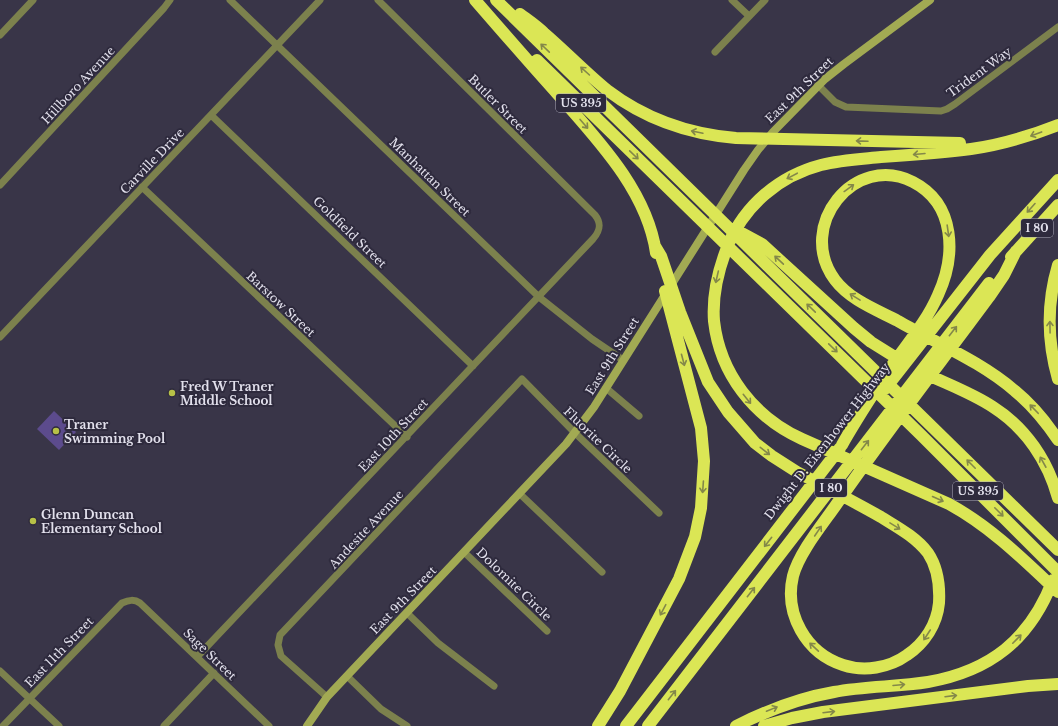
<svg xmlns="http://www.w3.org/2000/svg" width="1058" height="726" viewBox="0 0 1058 726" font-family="'Libre Baskerville',serif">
<rect width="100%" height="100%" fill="#393548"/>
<path fill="#5c4b8d" d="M54 411 76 432 59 450 37 429Z"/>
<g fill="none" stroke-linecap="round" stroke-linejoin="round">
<path stroke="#7c814d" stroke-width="7" d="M230 0 539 297 592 339 623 360
M732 0 749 16
M0 35 33 0
M715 52 765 0
M818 85 835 102 846 107 941 111 947 109 955 104 1058 27
M211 115 473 366
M0 185 164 8 170 0
M142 187 407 437
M0 337 320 0
M606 388 639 416
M520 494 602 572
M465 553 547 631
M407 613 438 643 494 686
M197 657 593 239C600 231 602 224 595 215L378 0
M0 671 59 726
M347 676 381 709 407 726
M327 697 281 656 278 645 280 635 522 379 575 433 659 513
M3 726 122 603C129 600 134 599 140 603L269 726
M164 726 214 673"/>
<path stroke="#a2aa53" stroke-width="8" d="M307 726 327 697 566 444 594 407 744 170 758 150 773 132 825 79 844 64 930 0"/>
<path stroke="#dbe655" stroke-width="12" d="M475 0C501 30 527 60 554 90 594 136 647 189 656 253
M496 0 1058 550
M520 14C528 20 537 26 544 33 565 51 585 72 607 90 645 119 688 134 736 138L960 143
M537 60 921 435 1058 572
M1058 125C1030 136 1001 145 971 149 941 153 911 155 881 157 861 159 840 160 821 165 779 176 745 205 728 245 718 270 712 294 714 321 720 374 754 417 802 439L949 504C991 527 1024 560 1058 592
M738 231 762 244 854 328 871 342 903 362
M655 246 661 256 680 312 708 382 728 412 755 443 772 456 797 472C825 487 853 501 881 517 897 527 916 537 928 553 938 568 940 585 939 603 937 624 925 643 907 655 889 668 864 672 843 665 806 653 784 614 793 576 799 553 822 525 836 505 885 434 938 366 989 297L1004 275 1016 251
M1011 257 1058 205
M1058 265C1047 302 1047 341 1058 379
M924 373C947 384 972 393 993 407 1026 428 1048 461 1058 498
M885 389 990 255 1058 180
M842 445C856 420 872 396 888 371 905 346 926 323 938 295 956 256 956 204 913 182 855 152 795 226 835 280 850 300 877 310 898 321 936 343 982 362 1015 391 1032 405 1046 422 1058 440
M598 726 620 691 679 579 695 537 701 508 704 461 701 428 665 291
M626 726 840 448
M648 726 989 283
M736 726C768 710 799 698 834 692 865 686 897 687 928 682 990 671 1030 640 1053 580
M764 726 792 718 823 712 1028 686 1058 684"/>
</g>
<defs><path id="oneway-shaft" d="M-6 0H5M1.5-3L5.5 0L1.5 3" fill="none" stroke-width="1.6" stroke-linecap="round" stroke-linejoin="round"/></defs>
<g stroke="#848849">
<use href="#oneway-shaft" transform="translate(545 48) rotate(-136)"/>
<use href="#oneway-shaft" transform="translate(585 71) rotate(-138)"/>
<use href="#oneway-shaft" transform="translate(584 124) rotate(49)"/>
<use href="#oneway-shaft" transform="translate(697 132) rotate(-168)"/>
<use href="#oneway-shaft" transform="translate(1036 134) rotate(160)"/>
<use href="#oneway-shaft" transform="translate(862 141) rotate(-178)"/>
<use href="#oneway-shaft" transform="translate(919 154) rotate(175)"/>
<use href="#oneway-shaft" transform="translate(634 155) rotate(44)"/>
<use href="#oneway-shaft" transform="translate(792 176) rotate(152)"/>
<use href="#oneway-shaft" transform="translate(849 188) rotate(-36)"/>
<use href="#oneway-shaft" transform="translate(1031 208) rotate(132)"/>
<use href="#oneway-shaft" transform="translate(948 231) rotate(82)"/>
<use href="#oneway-shaft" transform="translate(779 260) rotate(-137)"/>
<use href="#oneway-shaft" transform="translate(717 277) rotate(103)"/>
<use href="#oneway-shaft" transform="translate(855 297) rotate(-148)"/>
<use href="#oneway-shaft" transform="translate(811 308) rotate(-136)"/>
<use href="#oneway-shaft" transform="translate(1050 327) rotate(-91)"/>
<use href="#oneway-shaft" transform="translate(953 331) rotate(-52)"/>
<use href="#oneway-shaft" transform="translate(833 348) rotate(44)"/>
<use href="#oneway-shaft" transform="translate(683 360) rotate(75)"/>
<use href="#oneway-shaft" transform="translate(747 399) rotate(51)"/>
<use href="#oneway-shaft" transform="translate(1034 409) rotate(-134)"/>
<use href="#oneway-shaft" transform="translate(865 445) rotate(-52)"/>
<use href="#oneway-shaft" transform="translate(765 451) rotate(38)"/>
<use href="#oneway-shaft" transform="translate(1043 462) rotate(-119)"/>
<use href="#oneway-shaft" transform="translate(971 464) rotate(-135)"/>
<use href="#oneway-shaft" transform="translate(703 487) rotate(94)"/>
<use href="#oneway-shaft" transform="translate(938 499) rotate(24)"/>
<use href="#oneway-shaft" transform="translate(999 512) rotate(45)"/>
<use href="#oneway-shaft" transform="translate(895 526) rotate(32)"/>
<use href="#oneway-shaft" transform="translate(818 531) rotate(-56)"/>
<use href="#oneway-shaft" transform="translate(768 542) rotate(128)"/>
<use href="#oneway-shaft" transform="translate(751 592) rotate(-52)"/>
<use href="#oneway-shaft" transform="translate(663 610) rotate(118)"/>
<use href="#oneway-shaft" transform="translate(927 635) rotate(123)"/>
<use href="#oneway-shaft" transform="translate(1017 639) rotate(-45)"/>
<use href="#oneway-shaft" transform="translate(814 647) rotate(-137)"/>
<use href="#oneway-shaft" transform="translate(899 685) rotate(-5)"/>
<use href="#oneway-shaft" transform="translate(672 695) rotate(-52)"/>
<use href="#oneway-shaft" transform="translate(951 696) rotate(-7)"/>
<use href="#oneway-shaft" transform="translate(772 709) rotate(-22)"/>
<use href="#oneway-shaft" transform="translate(829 712) rotate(-7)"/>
</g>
<g fill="#b7c147" stroke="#2e2a3d" stroke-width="1.5">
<circle cx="172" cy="393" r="4"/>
<circle cx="56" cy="431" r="4"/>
<circle cx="33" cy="521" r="4"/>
</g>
<g text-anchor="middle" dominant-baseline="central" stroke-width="4" stroke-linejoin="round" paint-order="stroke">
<g fill="#2e2a3d" stroke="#aca9b8" stroke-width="1">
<rect x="556" y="94" width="50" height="18" rx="3"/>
<rect x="1021" y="219" width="32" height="18" rx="3"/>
<rect x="815" y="479" width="32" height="18" rx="3"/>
<rect x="953" y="482" width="50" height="18" rx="3"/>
</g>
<g font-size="11" font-weight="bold" fill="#e2e0ec">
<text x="581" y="103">US 395</text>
<text x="1037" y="228">I 80</text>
<text x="831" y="488">I 80</text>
<text x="978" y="491">US 395</text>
</g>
<g font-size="12" fill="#e2e0ec" stroke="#2e2a3d">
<text transform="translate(979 72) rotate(-36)">Trident Way</text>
<text transform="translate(78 85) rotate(-47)">Hillboro Avenue</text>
<text transform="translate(799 90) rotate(-44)">East 9th Street</text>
<text transform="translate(498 104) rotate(45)">Butler Street</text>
<text transform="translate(152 161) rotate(-46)">Carville Drive</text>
<text transform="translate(430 177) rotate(44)">Manhattan Street</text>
<text transform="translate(350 232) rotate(44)">Goldfield Street</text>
<text transform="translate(281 304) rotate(43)">Barstow Street</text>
<text transform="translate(612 356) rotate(-58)">East 9th Street</text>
<text transform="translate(393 435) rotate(-47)">East 10th Street</text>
<text transform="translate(598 440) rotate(44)">Fluorite Circle</text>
<text transform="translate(827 441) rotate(-52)">Dwight D. Eisenhower Highway</text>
<text transform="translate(366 529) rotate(-47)">Andesite Avenue</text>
<text transform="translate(514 584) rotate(44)">Dolomite Circle</text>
<text transform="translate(403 600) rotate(-46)">East 9th Street</text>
<text transform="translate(59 652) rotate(-46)">East 11th Street</text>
<text transform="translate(210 654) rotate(44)">Sage Street</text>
</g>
<g font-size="12" font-weight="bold" fill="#e2e0ec" stroke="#2e2a3d" text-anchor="start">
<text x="180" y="386">Fred W Traner<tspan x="180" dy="14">Middle School</tspan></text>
<text x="64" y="424">Traner<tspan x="64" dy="14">Swimming Pool</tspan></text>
<text x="41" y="514">Glenn Duncan<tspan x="41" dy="14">Elementary School</tspan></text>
</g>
</g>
</svg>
